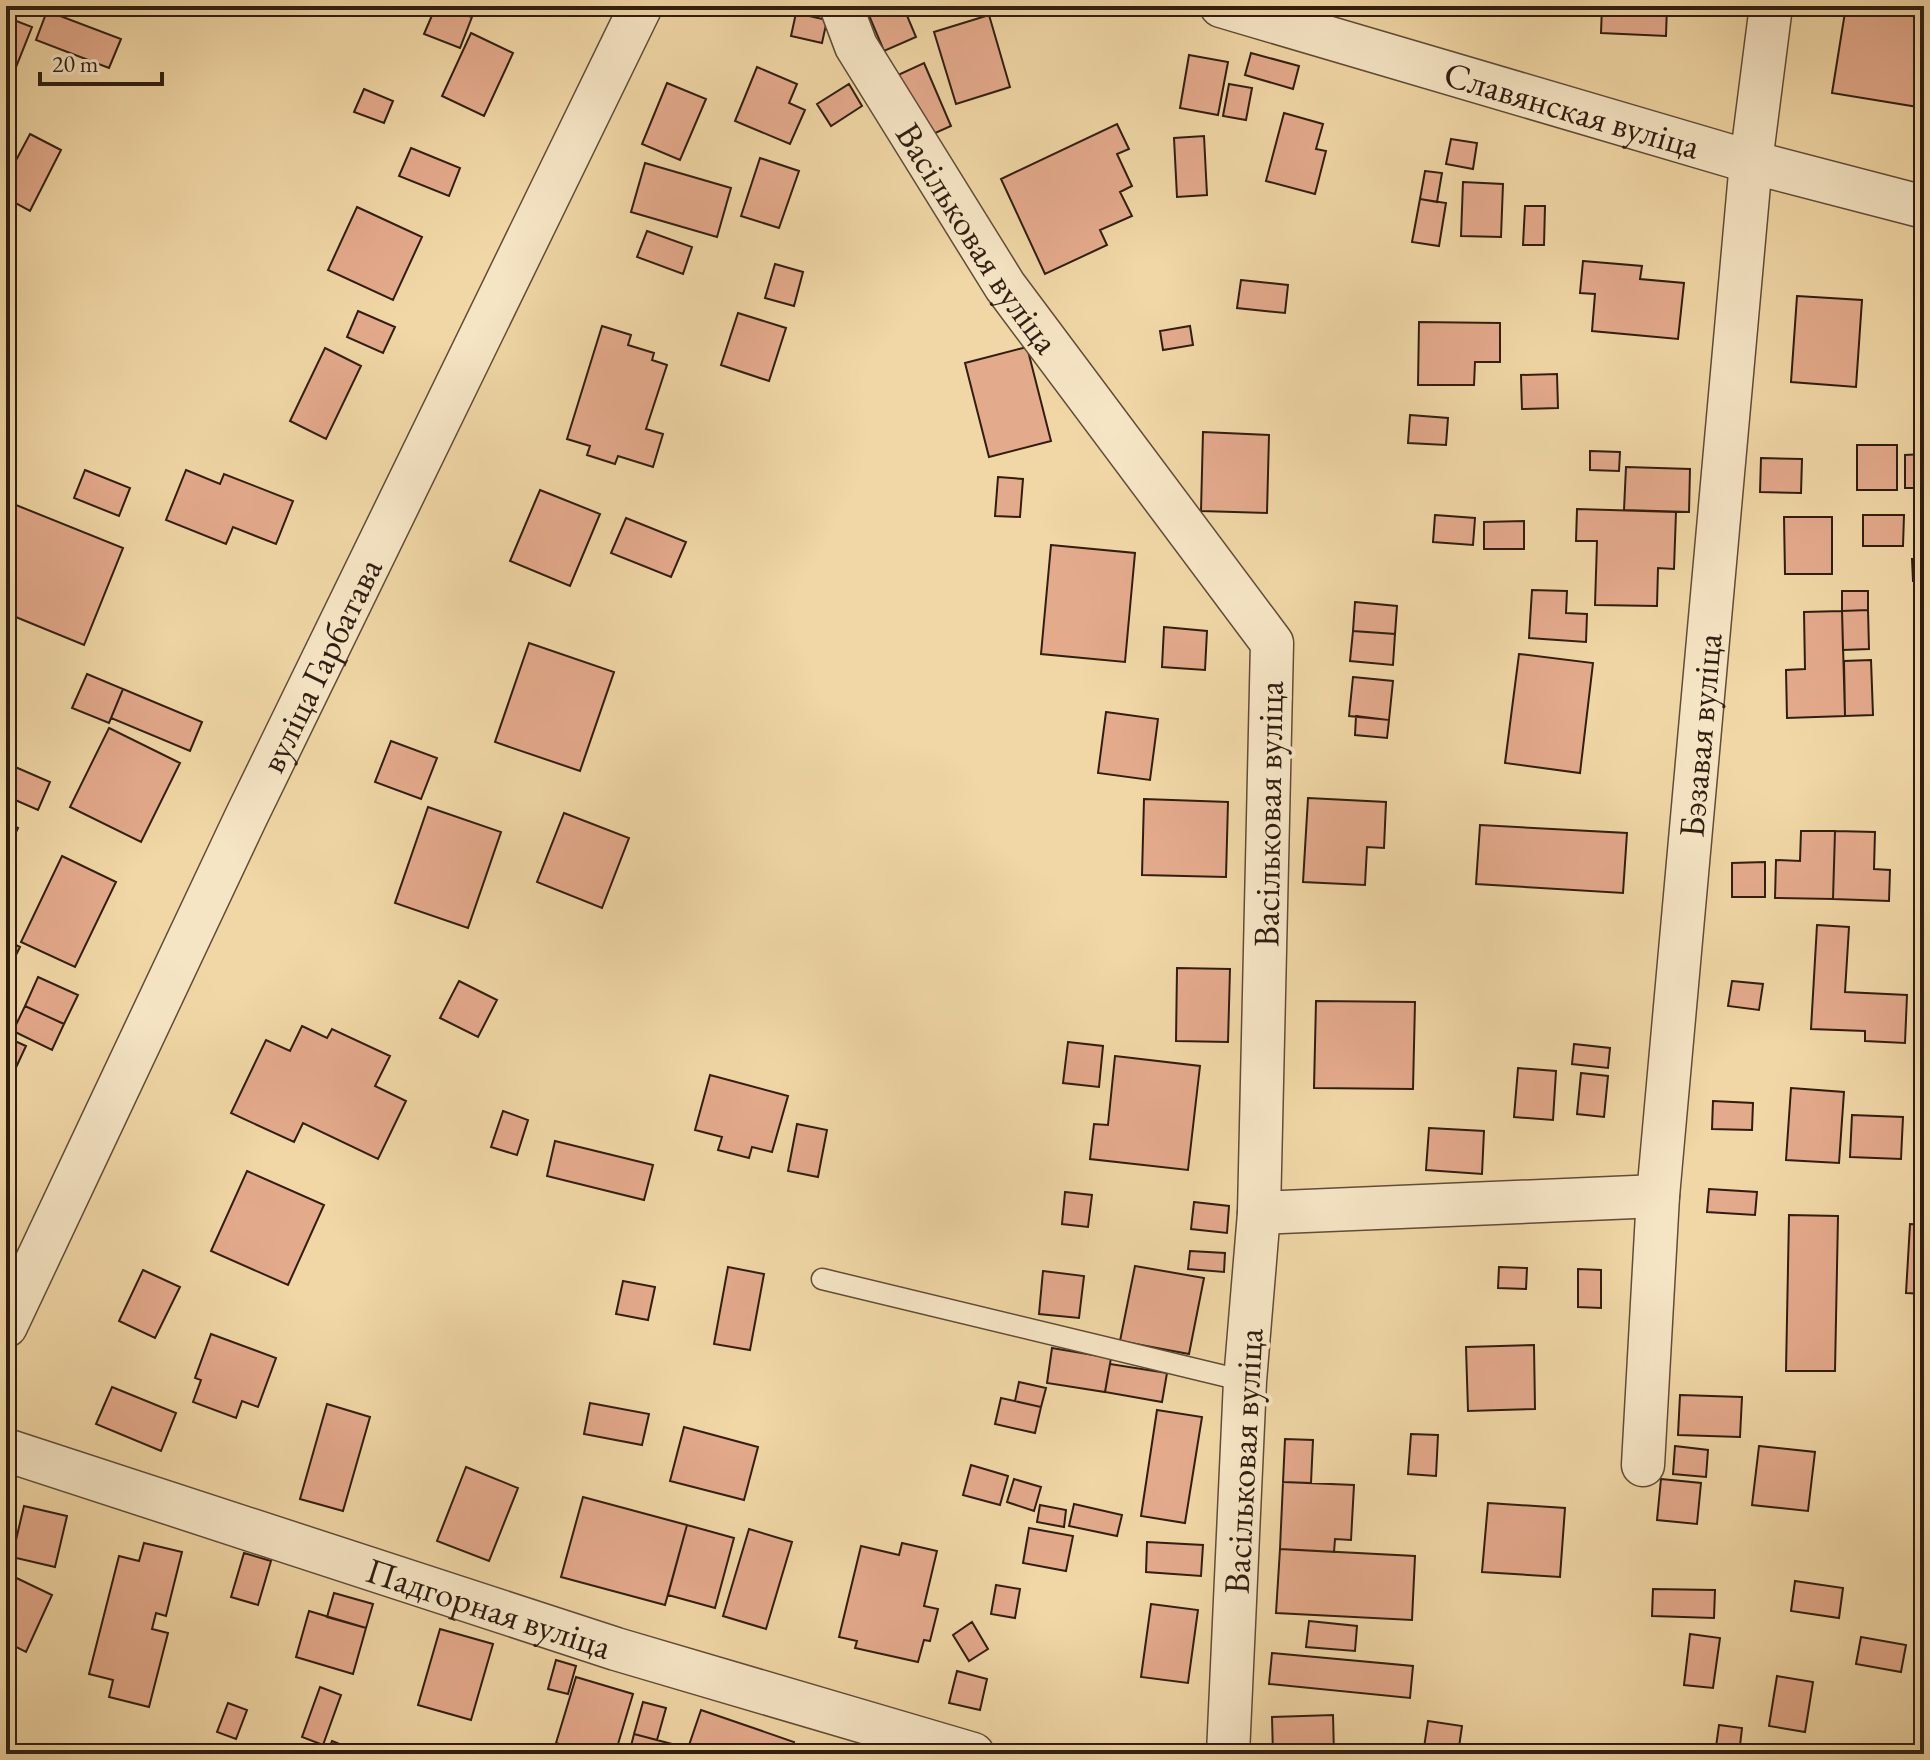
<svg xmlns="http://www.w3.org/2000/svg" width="1930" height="1760" viewBox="0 0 1930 1760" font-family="'EB Garamond',serif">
<rect width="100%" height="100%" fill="#f1d7a6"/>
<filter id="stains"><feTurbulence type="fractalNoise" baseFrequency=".0025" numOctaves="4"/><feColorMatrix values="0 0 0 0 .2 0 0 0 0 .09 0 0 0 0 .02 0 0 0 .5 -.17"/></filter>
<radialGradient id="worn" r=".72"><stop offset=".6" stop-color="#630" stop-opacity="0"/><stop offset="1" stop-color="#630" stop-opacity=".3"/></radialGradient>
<path fill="#e4aa8c" stroke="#301e12" stroke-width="2" d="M436 6 472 17 460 48 424 34Z
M865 6H903L916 37 884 51Z
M1602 6H1667L1666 36 1601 33Z
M1846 6H1924V108L1832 93Z
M47 11 121 39 109 68 36 40Z
M796 13 827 20 822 43 791 36Z
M989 15 1010 87 956 104 934 32Z
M6 17 32 27 10 82 6 80Z
M471 33 513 53 484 116 442 96Z
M1251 53 1299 66 1293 89 1245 75Z
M1189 55 1228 62 1218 115 1180 108Z
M924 63 951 126 924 138 898 75Z
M757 67 797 84 789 103 805 110 790 144 735 121Z
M667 83 706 99 680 160 642 144Z
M849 84 862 106 831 126 817 104Z
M1229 84 1252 88 1246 120 1223 116Z
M364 89 393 101 384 123 354 112Z
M1284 113 1323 124 1316 149 1326 151 1315 194 1266 181Z
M1117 124 1129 149 1117 154 1132 186 1120 192 1132 216 1100 230 1107 245 1045 274 1001 179Z
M30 134 61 150 30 211 6 198V179Z
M1204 136 1207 195 1177 197 1174 138Z
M1451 139 1477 143 1473 169 1446 164Z
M411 148 460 168 449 196 399 176Z
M760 158 799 171 779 228 741 216Z
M645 163 731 188 717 237 631 212Z
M1425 171 1442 173 1437 202 1420 199Z
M1463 182 1503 184 1501 237 1461 236Z
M1420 199 1446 203 1439 246 1412 242Z
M1525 206H1545L1544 245H1523Z
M357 207 422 237 393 300 328 270Z
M647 231 692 247 683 274 637 257Z
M1583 261 1642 266 1640 279 1684 283 1678 339 1592 331 1595 294 1580 293Z
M775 264 803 272 794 306 765 298Z
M1241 280 1288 285 1285 313 1237 308Z
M1797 296 1862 300 1856 387 1791 382Z
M358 311 395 327 383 353 347 337Z
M738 313 786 328 769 381 721 365Z
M1419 322 1500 323V362H1475L1474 385H1418Z
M602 326 631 335 628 345 654 353 652 360 667 365 646 429 663 434 653 467 618 456 615 464 587 455 590 446 567 439Z
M1190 326 1193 345 1163 350 1160 331Z
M1027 347 1051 441 989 457 965 363Z
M325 348 361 366 326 439 290 421Z
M1557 374 1558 408 1522 409 1521 375Z
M1410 415 1448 418 1446 445 1408 443Z
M1203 432 1269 435 1267 513 1201 511Z
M1857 445H1897V490H1857Z
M1590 451 1620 452 1619 471 1590 470Z
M1924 454V488H1905V455Z
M1761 458 1802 459 1801 493 1760 492Z
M1626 467 1690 469 1689 512 1624 510Z
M85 470 130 488 119 516 74 498Z
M186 470 220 484 224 474 293 501 276 544 233 527 226 544 166 520Z
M998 477 1023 479 1020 517 995 516Z
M540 490 600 514 570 586 510 561Z
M6 501 123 548 84 645 6 613Z
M1577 509 1676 512 1674 569 1658 568 1657 606 1595 605 1597 541H1576Z
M1435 515 1475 518 1473 545 1433 542Z
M1863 515H1904L1903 546H1863Z
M1784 517H1832V574H1785Z
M626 518 686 542 671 577 611 553Z
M1524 521V549H1484V522Z
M1051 545 1135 553 1125 662 1041 654Z
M1912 559H1924V580L1913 581Z
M1532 590 1567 591 1566 613 1587 614 1586 642 1529 638Z
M1842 591H1868V610L1842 611Z
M1355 602 1397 606 1395 634 1353 631Z
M1868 610 1869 649 1843 650 1842 611Z
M1842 611 1845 716 1787 718 1786 670 1805 669 1804 612Z
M1164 627 1207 631 1205 670 1162 667Z
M1353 631 1395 634 1393 665 1350 661Z
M529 643 614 672 580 771 495 742Z
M1519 654 1593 663 1580 773 1505 763Z
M1871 660 1873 715 1845 716 1844 661Z
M87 674 123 689 109 723 72 708Z
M1353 677 1393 681 1389 720 1349 716Z
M123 689 202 722 190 751 111 718Z
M1106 712 1158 719 1150 780 1098 773Z
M1356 716 1389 720 1387 738 1355 735Z
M109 728 180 763 141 842 70 807Z
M391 741 437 758 421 799 375 782Z
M6 763 50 782 38 810 6 796Z
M1308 798 1386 802 1384 848 1367 847 1365 885 1303 882Z
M1144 799 1228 802 1226 877 1142 875Z
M428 807 501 832 468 928 395 903Z
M564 813 629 838 602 908 537 882Z
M1915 819H1924V878H1915Z
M6 822 18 828 6 853Z
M1480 825 1627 833 1623 893 1476 884Z
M1801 831H1835L1833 899 1775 898 1776 860 1800 861Z
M1835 831 1875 832 1874 869 1890 870 1889 901 1833 899Z
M62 856 116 882 75 967 21 942Z
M1765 862V897H1732V863Z
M1817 925 1849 927 1845 992 1907 995 1905 1043 1865 1041V1031L1811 1029Z
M6 940 20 947 6 975Z
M1177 968 1230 969 1228 1042 1176 1041Z
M38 977 78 995 64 1024 25 1006Z
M459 981 497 1000 478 1037 440 1018Z
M1732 981 1763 984 1759 1010 1728 1006Z
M1316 1001 1415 1002 1413 1089 1314 1088Z
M25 1006 64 1024 52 1050 13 1031Z
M302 1026 327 1038 332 1029 390 1056 375 1086 406 1101 378 1159 303 1123 294 1142 231 1113 266 1040 290 1051Z
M6 1037 26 1046 6 1089Z
M1068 1042 1103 1046 1099 1087 1063 1083Z
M1574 1044 1610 1048 1608 1068 1572 1064Z
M1115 1056 1200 1066 1188 1170 1090 1159 1094 1124 1108 1125Z
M1518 1068 1556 1071 1553 1120 1514 1117Z
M1581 1073 1608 1076 1604 1117 1577 1114Z
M710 1075 788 1096 772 1152 752 1147 749 1158 718 1150 722 1137 695 1130Z
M1791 1088 1844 1092 1839 1163 1786 1160Z
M1713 1101 1753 1103 1752 1130 1712 1129Z
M503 1111 528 1120 517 1155 491 1147Z
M1852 1115 1903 1117 1901 1159 1850 1157Z
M797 1124 827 1130 818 1177 788 1171Z
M1429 1128 1484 1131 1482 1174 1426 1170Z
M555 1141 653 1165 644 1200 547 1176Z
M247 1171 324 1205 288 1285 211 1251Z
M1709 1189 1757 1192 1755 1215 1707 1212Z
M1065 1192 1092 1195 1088 1227 1062 1224Z
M1194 1202 1229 1206 1227 1233 1191 1229Z
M1789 1215 1838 1216 1835 1371H1786Z
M1910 1224 1924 1225V1294L1906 1293Z
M1190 1251 1225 1253 1224 1272 1188 1269Z
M1135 1266 1204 1278 1189 1354 1120 1341Z
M728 1267 764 1274 750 1350 714 1344Z
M1499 1267 1527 1268 1526 1289 1498 1288Z
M1578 1269 1601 1270V1308L1578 1307Z
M143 1270 180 1287 155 1338 119 1321Z
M1043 1271 1084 1276 1079 1318 1039 1314Z
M623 1281 655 1287 648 1320 616 1314Z
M211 1334 276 1358 258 1407 242 1401 236 1418 193 1402 201 1380 195 1378Z
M1534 1345 1535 1409 1468 1411 1466 1347Z
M1052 1348 1111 1358 1105 1392 1047 1383Z
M1110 1364 1167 1373 1162 1402 1105 1392Z
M1019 1382 1046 1388 1041 1407 1015 1401Z
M112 1387 176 1413 161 1451 96 1424Z
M1680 1395 1742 1397 1740 1437 1678 1435Z
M1001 1398 1041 1407 1035 1433 995 1424Z
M590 1403 649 1414 642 1445 584 1434Z
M327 1404 370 1417 343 1511 300 1499Z
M1157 1410 1202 1417 1185 1523 1141 1516Z
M684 1427 758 1447 744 1500 670 1481Z
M1411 1434 1438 1435 1436 1476 1408 1474Z
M1285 1439 1313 1440 1311 1483 1283 1482Z
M1675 1446 1708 1450 1706 1477 1673 1474Z
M1759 1446 1815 1452 1808 1511 1752 1505Z
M971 1465 1008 1476 1000 1505 963 1495Z
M466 1467 518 1488 489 1561 437 1541Z
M1014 1479 1041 1487 1034 1511 1007 1502Z
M1661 1479 1701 1483 1697 1524 1657 1520Z
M1283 1482 1354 1485 1351 1540 1335 1539 1334 1552 1280 1549Z
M583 1497 687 1525 665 1605 561 1577Z
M1488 1503 1565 1508 1560 1577 1482 1572Z
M1074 1504 1122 1515 1117 1536 1069 1526Z
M1040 1505 1066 1510 1064 1527 1037 1522Z
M24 1506 67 1516 55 1567 12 1557Z
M687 1525 734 1538 715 1608 668 1595Z
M1029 1528 1073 1536 1066 1571 1023 1563Z
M749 1529 792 1542 766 1629 723 1616Z
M1147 1542 1203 1545 1201 1576 1146 1572Z
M144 1543 182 1552 166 1616 156 1613 152 1629 168 1633 149 1707 109 1697 113 1680 89 1674 119 1556 139 1561Z
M902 1543 937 1551 924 1606 938 1609 930 1641 924 1640 918 1662 855 1648 857 1641 839 1637 861 1546 899 1555Z
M1280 1549 1415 1556 1412 1620 1276 1613Z
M244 1553 271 1561 258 1605 231 1597Z
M6 1573 52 1595 26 1652 6 1642Z
M1795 1581 1843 1588 1839 1618 1791 1611Z
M996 1585 1020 1589 1015 1618 991 1614Z
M1653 1589 1715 1590 1714 1618 1652 1616Z
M334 1593 373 1604 366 1628 327 1617Z
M1151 1604 1198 1610 1188 1683 1141 1677Z
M309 1611 366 1628 353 1674 296 1657Z
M1309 1621 1357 1626 1355 1651 1306 1647Z
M972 1622 988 1649 969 1661 953 1635Z
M440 1629 493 1644 471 1720 418 1705Z
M1690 1634 1720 1638 1713 1688 1684 1685Z
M1861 1637 1906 1645 1901 1672 1856 1664Z
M1272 1653 1413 1666 1410 1698 1269 1684Z
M556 1660 576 1666 568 1694 548 1689Z
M957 1671 987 1679 980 1710 949 1703Z
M1777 1676 1813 1682 1805 1732 1769 1726Z
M576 1677 633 1694 615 1754H593L556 1743Z
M320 1687 341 1695 323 1745 302 1737Z
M643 1702 666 1708 657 1740 634 1734Z
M228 1703 247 1710 236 1739 217 1732Z
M701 1710 794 1742 790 1754H686Z
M1333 1715 1334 1754H1273L1272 1717Z
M1428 1721 1462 1726 1458 1754H1423Z
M1719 1725 1742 1728 1739 1754H1715Z
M634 1734 672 1744 669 1754H629Z
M332 1741 359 1752V1754H327Z"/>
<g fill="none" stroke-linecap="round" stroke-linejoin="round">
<g stroke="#604c37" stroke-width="23">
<path id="lane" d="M822 1279 1245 1381"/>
</g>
<g stroke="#604c37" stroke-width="45">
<g id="street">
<path id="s1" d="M841 6 856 46 1005 286 1272 643 1259 1213 1245 1381 1228 1754"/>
<path id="s2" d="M1221 6 1751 162 1924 207"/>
<path d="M1259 1213 1658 1196"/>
<path id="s3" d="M6 1326 246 817 641 6"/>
<path id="s4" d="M6 1450 616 1649 973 1754"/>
<path id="s5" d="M1643 1465 1658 1196 1751 162 1771 6"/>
</g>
</g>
<use href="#lane" stroke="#f6e5c5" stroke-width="20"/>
<use href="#street" stroke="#f6e5c5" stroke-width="42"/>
</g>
<g text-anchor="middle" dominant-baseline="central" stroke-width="8" stroke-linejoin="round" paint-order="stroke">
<g font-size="36" fill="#301e12" stroke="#f6e5c5">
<text stroke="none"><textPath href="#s2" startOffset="366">Славянская вуліца</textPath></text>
<text stroke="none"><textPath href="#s1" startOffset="270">Васільковая вуліца</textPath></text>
<text stroke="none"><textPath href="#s3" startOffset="732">вуліца Гарбатава</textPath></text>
<text stroke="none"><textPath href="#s5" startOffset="732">Бэзавая вуліца</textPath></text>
<text transform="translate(1268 814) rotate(-89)">Васільковая вуліца</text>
<text transform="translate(1243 1461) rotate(-87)">Васільковая вуліца</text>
<text stroke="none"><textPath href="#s4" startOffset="508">Падгорная вуліца</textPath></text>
</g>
</g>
<rect width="1930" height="1760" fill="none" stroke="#f1d7a6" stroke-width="32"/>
<rect x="8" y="8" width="1914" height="1744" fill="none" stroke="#301e12" stroke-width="4"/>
<rect x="16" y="16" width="1898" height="1728" fill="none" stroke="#301e12" stroke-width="2"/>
<path d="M40 72v12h122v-12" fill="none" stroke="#301e12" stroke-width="4"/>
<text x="52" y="72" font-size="24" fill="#301e12" stroke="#f6e5c5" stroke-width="6" paint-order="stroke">20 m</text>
<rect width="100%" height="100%" filter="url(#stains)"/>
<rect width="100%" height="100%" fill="url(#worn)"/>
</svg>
